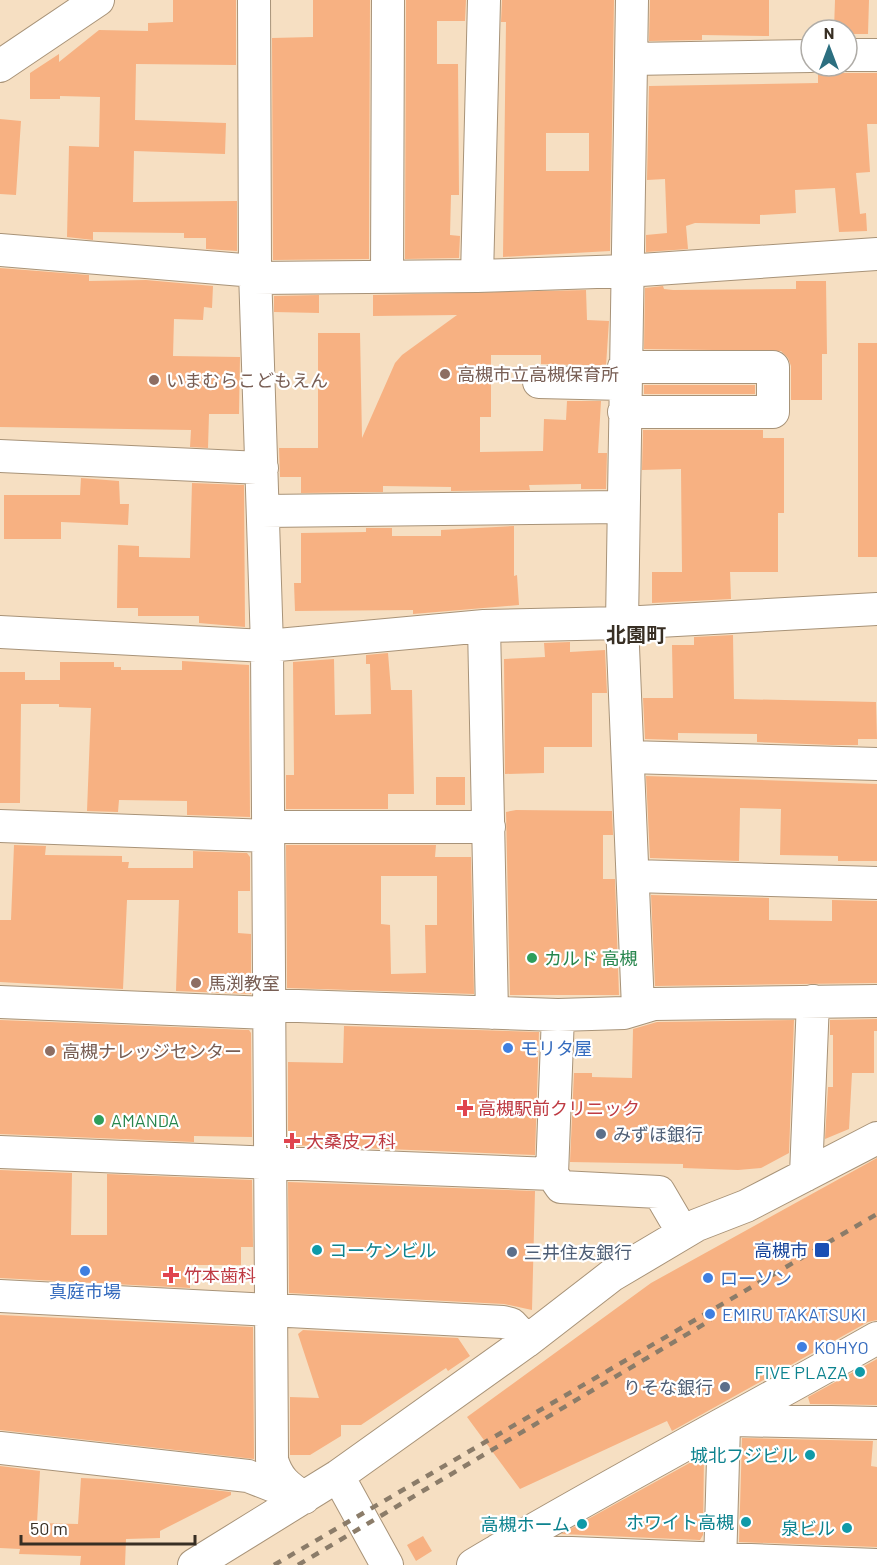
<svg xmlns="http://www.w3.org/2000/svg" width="877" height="1565" viewBox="0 0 877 1565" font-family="Barlow,'Noto Sans JP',sans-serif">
<rect width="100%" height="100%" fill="#f6dfc2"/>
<path fill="#f7b182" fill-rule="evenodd" d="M173 0H236V65L136 64 135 120 226 123 225 154 134 151 133 202 237 201V251L206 249V238H184V233L93 232V240L67 237 69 146 99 147 100 97 60 96V99H30V73L59 54V62L99 30 148 31V23L173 22Z
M313 0H370L369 259 273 260 272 38 313 37Z
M406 0H466L465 21H437V64H458L459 195H451L450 235 460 236 459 258 405 259Z
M502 0H614L610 251 503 257 506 22H501ZM546 133H589V171H546Z
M650 0H769V36L702 35V40L649 41Z
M835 0H869L868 34H847V30H834Z
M818 73H877V124H867L870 172 856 173 860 214 866 213 867 231 839 232 835 188 795 190 796 213 760 215V224L695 223 686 226 688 249 646 252V235L667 233 665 179 647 180 649 86 818 83Z
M0 119 21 121 16 195 0 194Z
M0 268 89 275V281L146 280 213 286 212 308 204 307 203 320 174 319 173 356 240 357 239 414H209L208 448 190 447 191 430 0 427Z
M796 281H826L827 354H822V400H791V366L788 358 781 351 644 349 645 288 663 286 664 289 673 290 796 289Z
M586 290 587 320 609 321 606 366 541 364V355H491V417H480V452L543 451 544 419 566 420 567 401H601L598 453H607L606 489H581V484L529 485 530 490 451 491V487L383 486V492L301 493V477H280L279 448H318V333H360L362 438 395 363 402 355 457 315 373 316V295Z
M319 295V313L274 312V296Z
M858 343H877V557H858Z
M644 385H755V394H644Z
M643 430H763V438H784V513H778V572H730L731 599 652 603V572H682L681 469 642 470Z
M81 478 119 481 120 504H129L128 525 61 522V539H4V495H80Z
M192 483 244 485 245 627 199 623V616H138V608H117L118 545 139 546V557L190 558Z
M514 526V576L517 575 519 605 413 614V610L295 611 294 583H301V533L366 532V528H392V536H441V530Z
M733 635 734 699 876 702 877 739H858V745H832L757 742V734L678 733V740L645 739 643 698H673L672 645H694V637Z
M570 642V652L605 650 607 693H592V747H544V773L505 774 504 659 545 657 544 643Z
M388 653 391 690H412L414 794H388V809H286V775H294L293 662 334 659 335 715 371 714 370 664H366V655Z
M182 661 249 665 250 817 187 815V801L119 800 118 812 87 811 91 708 59 707V704H21L20 803H0V672H25V680H60V662H114V667H121V670H182Z
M646 776 877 784V861H838V856L780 855 781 809 740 808 739 861 650 858Z
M436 777H465V805H436Z
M516 810 612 811 613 835H603V879H615L619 995H510L506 812Z
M14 845 46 846 45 855 122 856V862H129L128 868H193V851L247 853 250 857V891H238V933L251 934V994L176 991 179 900H127L123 989 0 982V920H11Z
M286 845H436L435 857H471L474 994 287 988ZM381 876H437V925H425L426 973 391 974 390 925 381 924Z
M651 895 769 898V920L832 921V900L877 901V983L655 986Z
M877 1019V1031H874V1073H852L849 1129 825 1139 828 1087H833V1035H830V1020Z
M0 1020 249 1030 251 1033 252 1137 194 1136V1142L0 1134Z
M794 1020 789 1153 761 1168 738 1170 683 1168V1164L570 1162 574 1073H592V1077L632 1078 633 1029 657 1022Z
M344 1026 539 1032 535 1155 288 1145V1062L343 1063Z
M877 1158V1320L868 1322 672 1431 667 1421 520 1489 467 1417 651 1283Z
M0 1170 72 1173 71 1235H107V1174L252 1180 253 1247H241V1265H190V1288L0 1278Z
M288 1182 535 1191 532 1310 504 1304 289 1293Z
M0 1315 253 1327 254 1459 0 1430Z
M303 1330 458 1338 470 1356 448 1371 446 1368 361 1425H341V1436L310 1455H290V1397L319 1398 298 1334Z
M877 1359V1405L810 1404 808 1397Z
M742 1438 873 1441 871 1466 877 1467V1547L739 1542Z
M704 1455 703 1535 700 1540 561 1534Z
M0 1466 40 1471 37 1523 78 1524 81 1478 123 1480 231 1492V1495L160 1531V1538L126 1539 125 1565H80L81 1556 19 1554 20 1549 0 1548Z
M423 1536 432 1551 416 1561 407 1545Z"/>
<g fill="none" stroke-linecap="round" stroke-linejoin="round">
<g stroke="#a89378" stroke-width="34">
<path id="minor" d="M254 0 255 271 267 646 272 1460C278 1480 287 1486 304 1498
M632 0 622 623 638 1008
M847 55H877
M631 59 811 56
M0 66 98 0
M0 250 255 271
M477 276 484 0
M387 277 388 0
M255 278 477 276 626 271 877 254
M539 382 624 384
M624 412H773V367H624
M0 456 262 468
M263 511 622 507
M484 626 492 1013
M0 632 267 646 484 626 622 623 877 609
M628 757 877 764
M0 826 268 836
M268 827H489
M634 876 877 883
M0 1002 269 1013
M269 1005 558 1015 624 1013 654 1004 877 1001
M558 1015 552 1174 561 1187 659 1192 683 1233
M0 1152 552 1174
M806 1175 813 1001
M0 1296 503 1322 511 1324 527 1341
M734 1420 877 1423
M0 1448 248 1476 294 1494
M338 1476 387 1565
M498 1550 877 1565
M194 1565 338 1476 527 1341 611 1276 697 1225 746 1206 877 1138
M473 1565C606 1486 743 1414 877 1338
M720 1565 724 1425"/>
</g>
<use href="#minor" stroke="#fff" stroke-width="32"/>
<path stroke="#8b7c69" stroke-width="4.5" stroke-dasharray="8 8" stroke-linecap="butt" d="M274 1565 877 1214
M298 1565 711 1320"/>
</g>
<g fill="#8d6e63" stroke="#fff" stroke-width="2">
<circle cx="445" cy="374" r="6"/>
<circle cx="154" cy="380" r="6"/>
<circle cx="196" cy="983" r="6"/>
<circle cx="50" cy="1051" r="6"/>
</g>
<g fill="#2e9e5b" stroke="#fff" stroke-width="2">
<circle cx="532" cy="958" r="6"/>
<circle cx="99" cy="1120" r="6"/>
</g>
<g fill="#3f7fe0" stroke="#fff" stroke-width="2">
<circle cx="508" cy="1048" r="6"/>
<circle cx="85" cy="1271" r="6"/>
<circle cx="708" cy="1278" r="6"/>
<circle cx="710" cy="1314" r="6"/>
<circle cx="802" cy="1347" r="6"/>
</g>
<g fill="#e0444e" stroke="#fff" stroke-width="2">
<path d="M462 1099h6v6h6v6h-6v6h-6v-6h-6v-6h6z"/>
<path d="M289 1132h6v6h6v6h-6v6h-6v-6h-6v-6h6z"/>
<path d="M168 1266h6v6h6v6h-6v6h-6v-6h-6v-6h6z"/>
</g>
<g fill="#5c6f8a" stroke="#fff" stroke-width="2">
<circle cx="601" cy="1134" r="6"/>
<circle cx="512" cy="1252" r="6"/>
<circle cx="725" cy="1387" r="6"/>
</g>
<g fill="#0f9aa8" stroke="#fff" stroke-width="2">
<circle cx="317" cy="1250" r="6"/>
<circle cx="860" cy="1372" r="6"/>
<circle cx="810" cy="1455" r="6"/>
<circle cx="746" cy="1522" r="6"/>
<circle cx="582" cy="1524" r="6"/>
<circle cx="847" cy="1528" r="6"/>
</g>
<rect fill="#1a4fb4" stroke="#fff" stroke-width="2" x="814" y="1242" width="16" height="16" rx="3"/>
<g text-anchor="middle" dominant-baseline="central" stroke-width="4.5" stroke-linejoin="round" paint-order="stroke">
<g font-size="18" fill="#785e54" stroke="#fff" text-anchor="start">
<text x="457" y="374">高槻市立高槻保育所</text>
<text x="166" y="380">いまむらこどもえん</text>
<text x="208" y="983">馬渕教室</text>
<text x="62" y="1051">高槻ナレッジセンター</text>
</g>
<g font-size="18" fill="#27864d" stroke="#fff" text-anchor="start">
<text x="544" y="958">カルド 高槻</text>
<text x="111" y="1120">AMANDA</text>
</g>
<g font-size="18" fill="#366cbe" stroke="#fff" text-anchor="start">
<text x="520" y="1048">モリタ屋</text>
<text x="720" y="1278">ローソン</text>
<text x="85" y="1291" text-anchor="middle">真庭市場</text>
<text x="722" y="1314">EMIRU TAKATSUKI</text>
<text x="814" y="1347">KOHYO</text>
</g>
<g font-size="18" fill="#be3a42" stroke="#fff" text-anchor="start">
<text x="478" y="1108">高槻駅前クリニック</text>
<text x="306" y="1141">大桑皮フ科</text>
<text x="184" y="1275">竹本歯科</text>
</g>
<g font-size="18" fill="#4e5e75" stroke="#fff" text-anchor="start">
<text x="613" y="1134">みずほ銀行</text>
<text x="524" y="1252">三井住友銀行</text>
<text x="713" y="1387" text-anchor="end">りそな銀行</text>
</g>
<g font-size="18" fill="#0d838f" stroke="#fff" text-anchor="end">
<text x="329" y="1250" text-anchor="start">コーケンビル</text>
<text x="848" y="1372">FIVE PLAZA</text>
<text x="798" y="1455">城北フジビル</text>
<text x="734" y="1522">ホワイト高槻</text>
<text x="570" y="1524">高槻ホーム</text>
<text x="835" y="1528">泉ビル</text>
</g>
<g font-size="18" fill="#164399" stroke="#fff" text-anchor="end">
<text x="808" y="1250">高槻市</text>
</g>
<g font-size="20" font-weight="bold" fill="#382f24" stroke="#fff">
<text x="636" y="634">北園町</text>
</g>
</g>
<g transform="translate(829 48)"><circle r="28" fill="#ffffff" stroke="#afaca7" stroke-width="1.5"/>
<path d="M0-4.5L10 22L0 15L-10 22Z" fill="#2c6f80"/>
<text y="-9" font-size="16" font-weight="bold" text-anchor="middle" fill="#382f24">N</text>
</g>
<path d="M21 1535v9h174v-9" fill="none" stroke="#382f24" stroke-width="3"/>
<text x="30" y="1535" font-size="18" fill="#382f24" stroke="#ffffff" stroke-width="4.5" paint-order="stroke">50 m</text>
</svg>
